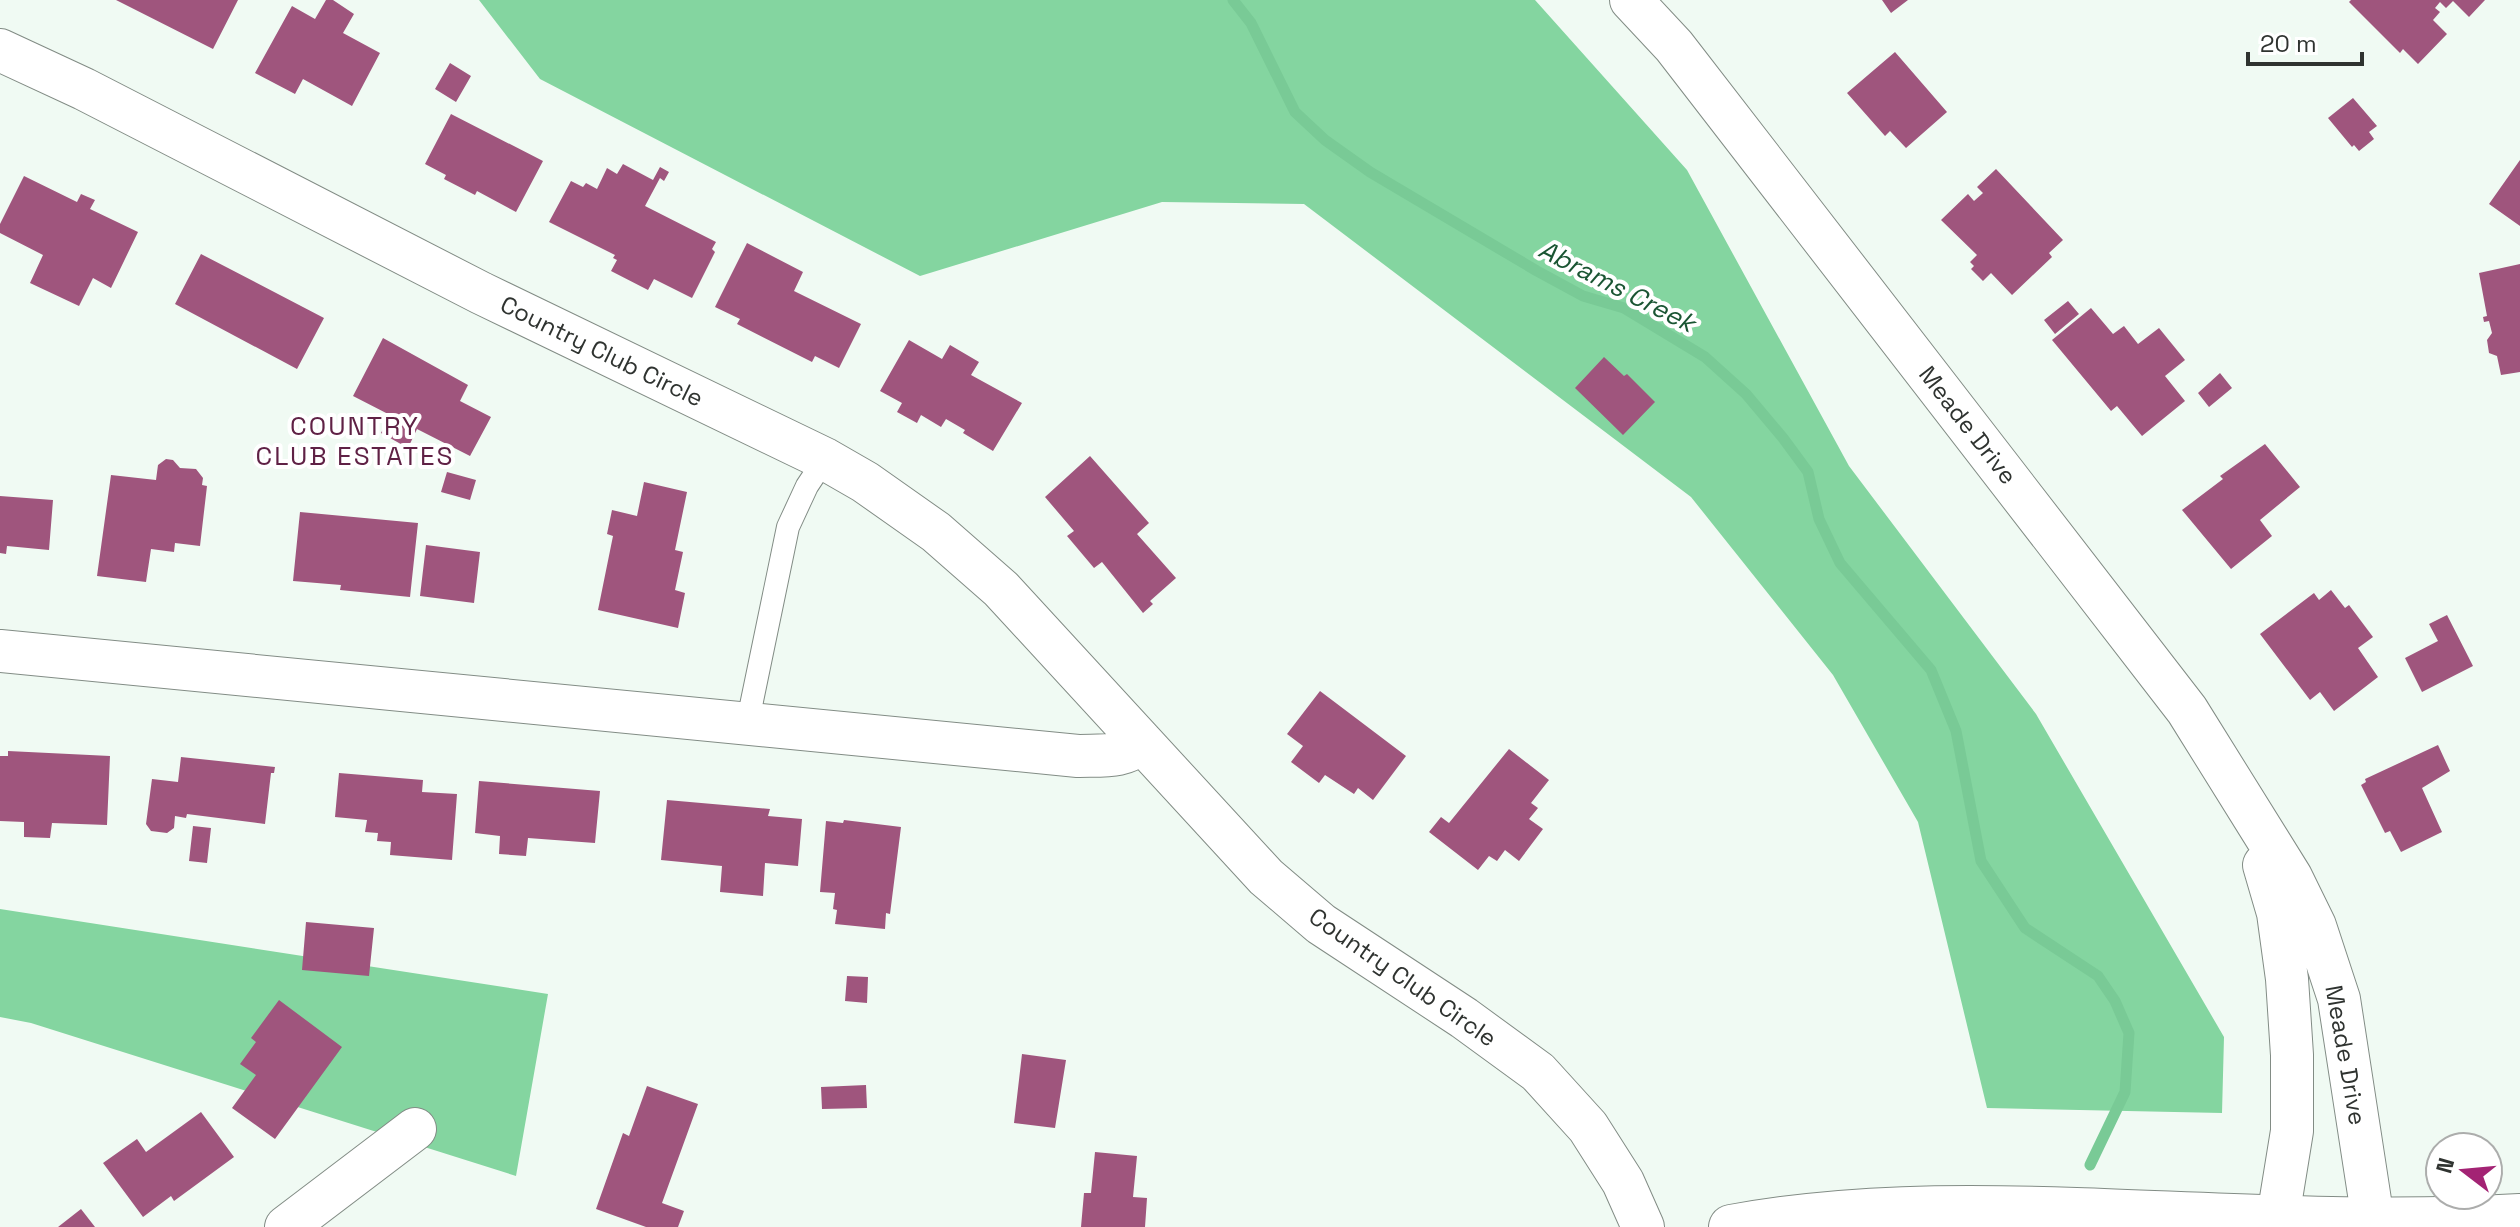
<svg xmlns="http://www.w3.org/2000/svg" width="2520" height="1227" viewBox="0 0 2520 1227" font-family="'Space Grotesk',sans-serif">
<rect width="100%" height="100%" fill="#f0faf3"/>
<path fill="#84d5a0" d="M479 0H1535L1687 170 1849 466 2036 714 2224 1037 2222 1113 1987 1108 1918 822 1833 675 1691 497 1304 204 1162 202 920 276 540 79Z
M0 909 548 994 516 1176 31 1023 0 1017Z"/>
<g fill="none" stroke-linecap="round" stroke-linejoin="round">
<path stroke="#79ca96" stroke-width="11" d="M1233 0 1251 23 1295 112 1325 140 1370 172 1537 271 1583 296 1624 308 1705 357 1746 394 1783 438 1808 472 1819 519 1840 563 1931 670 1956 731 1981 861 2025 928 2098 976 2115 1001 2129 1033 2125 1092 2090 1165"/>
</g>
<path fill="#9f557d" d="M116 0H238L213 49Z
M326 0H333L354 14 343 33 380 53 352 106 303 79 295 94 255 73 292 6 315 19Z
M1882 0H1908L1891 13Z
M2351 0H2485L2469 17 2453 1 2446 8 2440 2 2435 8 2440 12 2433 20 2447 34 2418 64 2403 49 2400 53 2349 2Z
M1895 52 1947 112 1906 148 1890 131 1885 136 1847 93Z
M450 63 471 76 456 102 435 89Z
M2353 98 2377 126 2369 132 2374 139 2359 151 2354 145 2352 147 2328 118Z
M451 114 543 161 516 212 477 191 475 195 444 179 446 175 425 164Z
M2520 160V226L2489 204Z
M623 164 653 180 660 167 669 172 664 181 660 178 645 206 716 242 712 249 715 252 692 298 654 279 648 290 611 271 617 260 613 258 615 255 549 222 571 181 583 187 586 183 597 189 607 168 617 174Z
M1996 169 2063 240 2049 253 2052 257 2012 295 1991 273 1983 281 1971 269 1974 266 1970 262 1977 255 1941 220 1968 194 1974 201 1983 193 1977 187Z
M24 176 77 202 81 194 95 200 90 209 138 232 111 288 93 278 79 306 30 283 43 255 0 233V224Z
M747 243 803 272 794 291 861 324 839 368 815 356 812 362 737 324 740 319 715 307Z
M201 254 324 318 297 369 175 304Z
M2520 264V372L2501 375 2497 356 2489 353 2487 340 2492 333 2489 321 2484 322 2483 317 2487 316 2479 273Z
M2068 301 2079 314 2055 334 2044 320Z
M2091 308 2113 334 2124 326 2138 344 2159 328 2185 360 2165 376 2185 401 2142 436 2117 406 2111 411 2052 340Z
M383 338 468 385 460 401 491 417 470 456 417 429 408 448 381 433 390 415 353 396Z
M909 340 942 359 950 345 979 362 971 375 1022 403 993 451 963 433 965 430 946 419 941 427 921 415 917 423 897 412 902 403 880 391Z
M1604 357 1624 376 1627 374 1655 402 1623 435 1575 388Z
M2220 373 2232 388 2209 407 2198 393Z
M2265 444 2300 487 2260 520 2272 536 2231 569 2182 510 2223 479 2220 476Z
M1090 456 1149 523 1137 534 1176 578 1150 601 1153 604 1143 613 1102 562 1094 568 1067 536 1074 531 1045 497Z
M166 459 173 460 180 468 196 469 203 478 202 485 207 486 200 546 175 543 174 552 151 549 146 582 97 576 111 475 156 480 158 465Z
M447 472 476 480 470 500 441 492Z
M644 482 687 492 675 550 683 552 675 590 685 593 678 628 598 610 613 536 607 534 612 510 637 516Z
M0 496 53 500 49 550 7 546 6 554 0 553Z
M300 512 418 523 410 597 340 590 341 585 293 581Z
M426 545 480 552 474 603 420 596Z
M2331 590 2345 608 2349 605 2373 637 2358 648 2378 677 2334 711 2320 692 2310 700 2260 634 2314 593 2319 600Z
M2447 615 2473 666 2422 692 2405 658 2438 641 2429 624Z
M1320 691 1406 756 1373 800 1358 788 1354 794 1325 775 1319 783 1291 762 1303 746 1287 734Z
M2438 745 2450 771 2422 788 2442 832 2401 852 2390 831 2385 833 2361 785 2366 782 2365 779Z
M1509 749 1549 780 1531 803 1538 808 1529 819 1543 829 1519 861 1505 850 1497 861 1489 856 1478 870 1429 832 1441 817 1449 823Z
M8 751 110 756 107 825 52 823 50 838 24 837V822L0 821V756H8Z
M181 757 275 767 274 773H271L265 824 187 814 186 818 175 816 174 828 167 833 151 831 146 824 152 779 178 782Z
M339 773 423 780 422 792 457 794 452 860 390 855 391 842 377 841 378 833 365 832 367 820 335 817Z
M479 781 600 791 595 843 528 838 526 856 499 854 500 836 475 833Z
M667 800 770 809 768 816 802 819 798 866 765 863 763 896 720 892 722 866 661 860Z
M844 820 901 827 890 914 886 913 885 929 835 924 837 910 833 909 835 893 820 892 826 821 843 823Z
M193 826 211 828 207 863 189 861Z
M306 922 374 928 369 976 302 970Z
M847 976 868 977 867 1003 845 1001Z
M279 1000 342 1047 275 1139 232 1108 256 1075 240 1064 256 1042 251 1038Z
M1022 1054 1066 1060 1055 1128 1014 1123Z
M866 1085 867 1108 822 1109 821 1087Z
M647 1086 698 1104 662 1203 684 1211 678 1227H646L596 1209 623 1133 629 1136Z
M201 1112 234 1157 174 1201 171 1196 143 1217 103 1163 137 1139 146 1152Z
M1095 1152 1137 1156 1133 1197 1147 1198 1145 1227H1081L1084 1193H1091Z
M81 1209 95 1227H58Z"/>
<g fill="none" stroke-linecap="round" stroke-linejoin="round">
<g stroke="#828c85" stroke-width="24">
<path id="service" d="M747 725 788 527 807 486 825 459"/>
</g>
<g stroke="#828c85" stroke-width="44">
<path id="minor" d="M1631 0 1674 46 2187 710 2291 877 2315 926 2339 999 2373 1220
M0 50 84 89 481 293 825 459 865 482 936 532 1001 589 1266 877 1321 924 1464 1018 1538 1072 1588 1127 1623 1182 1643 1227
M0 651 1078 756C1099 755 1127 759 1141 741
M2264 865 2278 913 2287 979 2292 1055V1131L2278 1217
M286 1227 415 1129"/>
</g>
<g stroke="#828c85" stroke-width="46">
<path id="secondary" d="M1731 1227C1845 1206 1960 1206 2076 1210 2224 1215 2372 1225 2520 1216"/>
</g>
<use href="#service" stroke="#fff" stroke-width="22"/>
<use href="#minor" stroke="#fff" stroke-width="42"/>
<use href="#secondary" stroke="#fff" stroke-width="44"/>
</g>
<g text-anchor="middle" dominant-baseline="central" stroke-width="8" stroke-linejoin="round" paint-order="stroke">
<g font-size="24" fill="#2f3330" stroke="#fff">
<text transform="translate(602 351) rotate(26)">Country Club Circle</text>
<text transform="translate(1968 425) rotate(52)">Meade Drive</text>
<text transform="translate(1403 977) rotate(35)">Country Club Circle</text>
<text transform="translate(2346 1055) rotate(80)">Meade Drive</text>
</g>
<g font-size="26" font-style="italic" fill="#1a5533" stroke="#fff">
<text transform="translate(1617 286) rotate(27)">Abrams Creek</text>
</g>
<g font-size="26" letter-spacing="2" fill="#5f2145" stroke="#fff">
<text x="355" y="426">COUNTRY<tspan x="355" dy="30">CLUB ESTATES</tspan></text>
</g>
</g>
<g transform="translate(2464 1171) rotate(286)"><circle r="38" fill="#ffffff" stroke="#acadac" stroke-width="2"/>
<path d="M0-6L14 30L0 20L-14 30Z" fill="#a32374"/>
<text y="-12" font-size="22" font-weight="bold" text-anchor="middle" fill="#2f3330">N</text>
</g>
<path d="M2248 52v12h114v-12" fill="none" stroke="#2f3330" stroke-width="4"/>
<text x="2260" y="52" font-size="24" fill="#2f3330" stroke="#ffffff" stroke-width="6" paint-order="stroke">20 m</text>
</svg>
